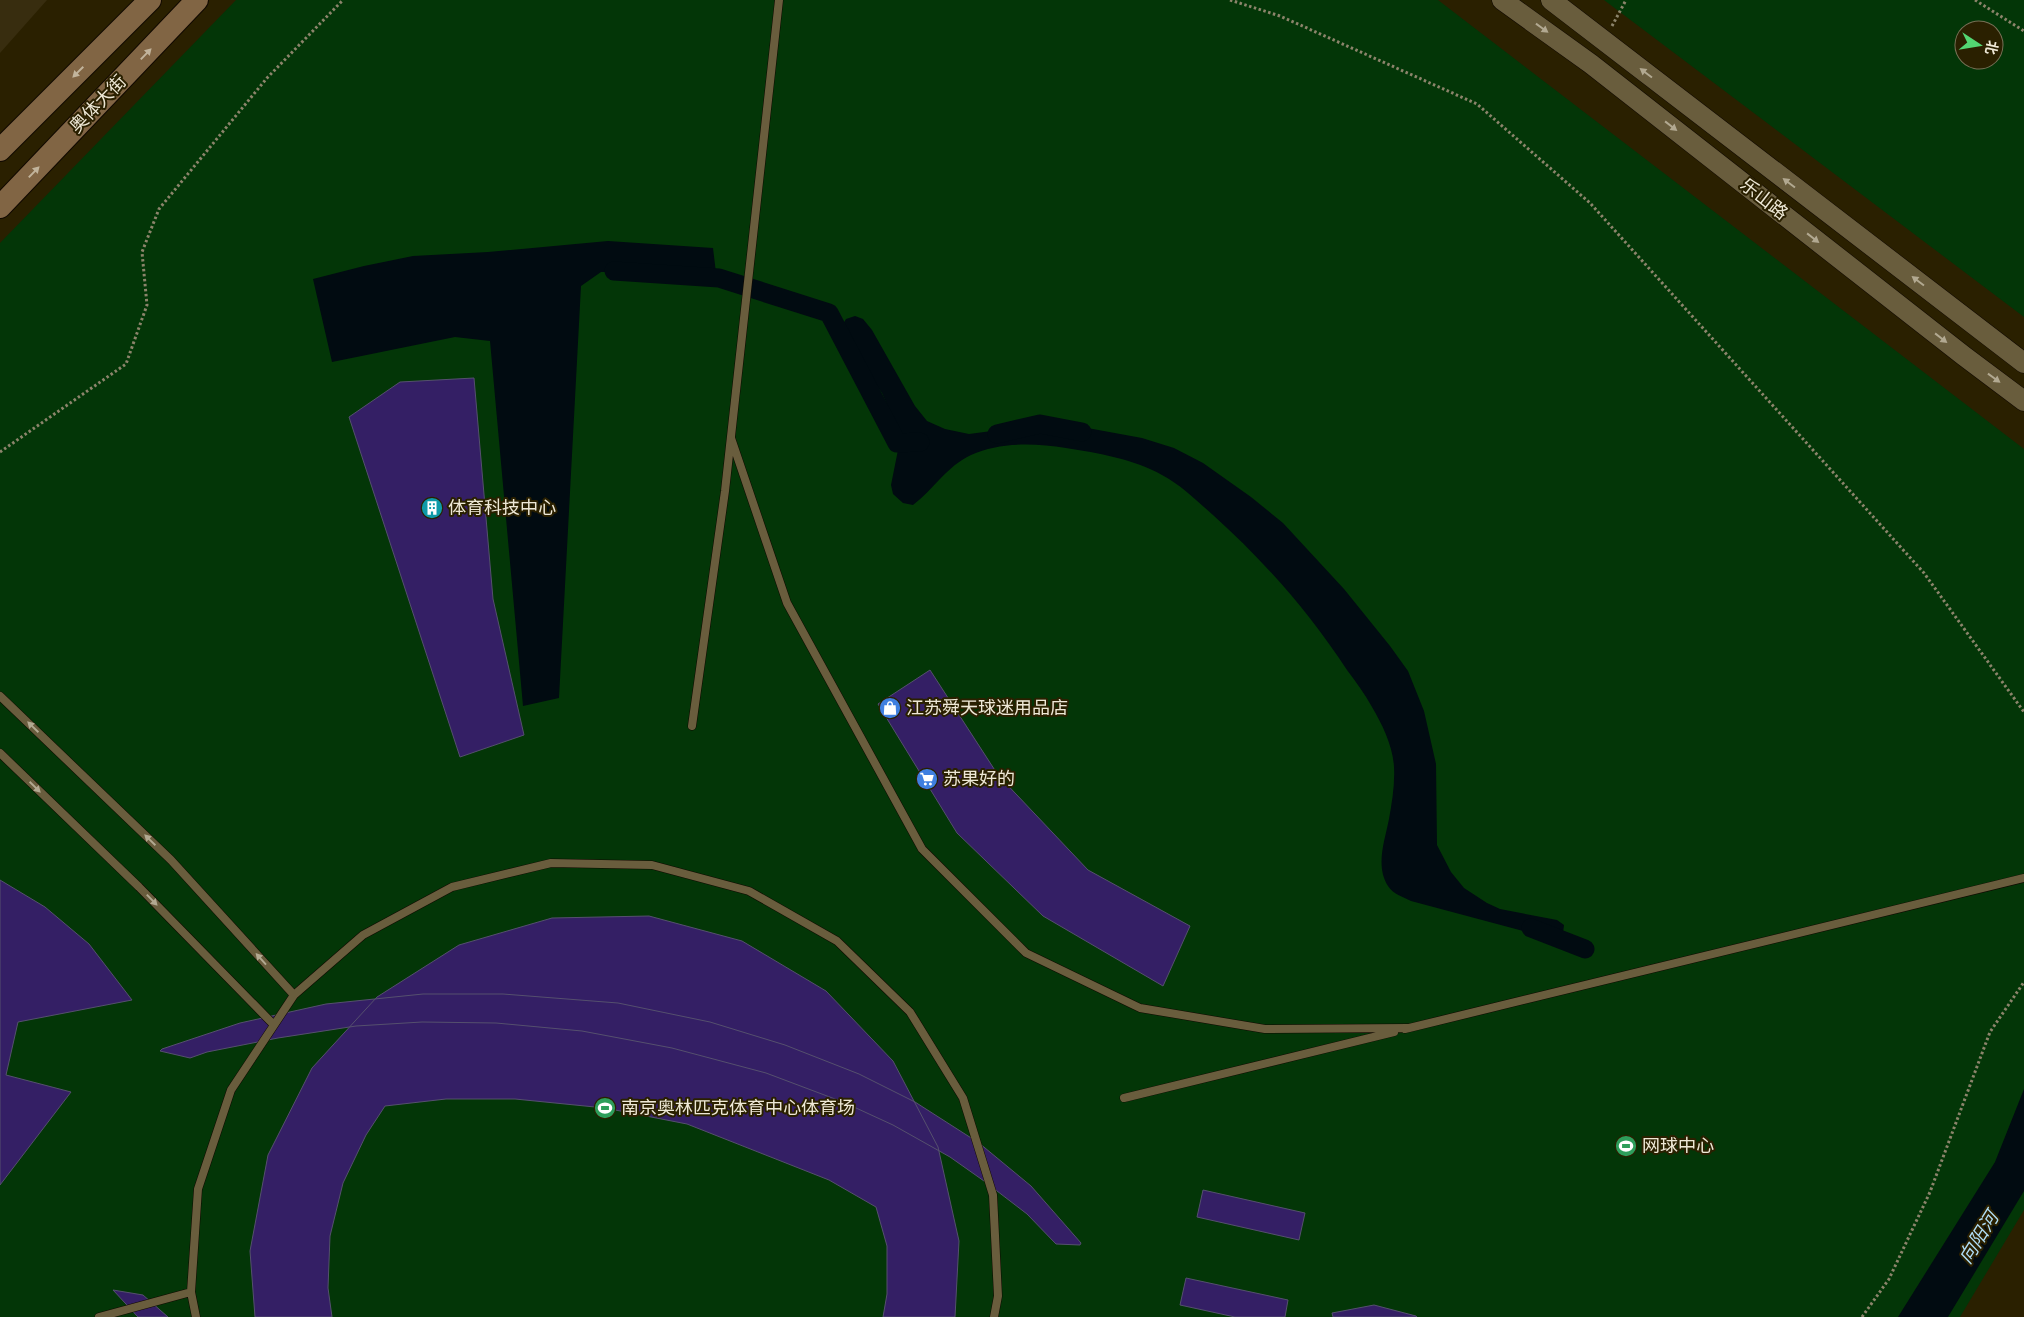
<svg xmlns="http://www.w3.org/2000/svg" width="2024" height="1317" viewBox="0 0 2024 1317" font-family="Signika,'Noto Sans SC',sans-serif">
<rect width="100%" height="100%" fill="#2a2000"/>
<path fill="#382d0f" d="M0 0H47L0 53Z"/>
<path fill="#033607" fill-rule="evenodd" d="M236 0H1438L2024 449V1210L1960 1317H0V243Z
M1604 0H2024V317ZM1964 30H1994V60H1964Z"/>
<path fill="#010b11" d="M608 241 713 248 716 273 601 272 581 286 559 698 523 706 490 341 455 337 332 362 313 279 364 266 413 256 488 252Z
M855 316 863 319 872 330 915 406 927 421 945 429 969 434 1007 429 1082 427 1142 438 1174 448 1203 463 1251 497 1283 523 1344 589 1390 646 1408 671 1424 711 1436 764 1437 845 1451 872 1464 888 1487 903 1500 909 1557 920 1564 925 1563 933 1553 937 1538 935 1411 901C1403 897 1393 894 1388 886 1375 866 1385 840 1389 819 1392 802 1395 784 1394 767 1393 746 1382 724 1372 707 1365 694 1356 682 1347 670 1309 612 1264 561 1213 515 1197 501 1181 485 1162 475 1134 459 1098 453 1066 448 1034 443 1000 442 971 455 947 466 933 490 913 505L903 503 893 494 891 485 898 450 890 411 882 393 844 339 842 326 846 319Z
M2024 1089V1191L1948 1317H1898L1995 1162Z"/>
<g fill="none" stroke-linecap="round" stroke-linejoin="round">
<path stroke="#010b11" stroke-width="19" d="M614 271 719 278 829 313 897 443 920 442
M997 434 1040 424 1082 432
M1531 928 1585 949"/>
</g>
<path fill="#341f65" stroke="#55506e" d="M474 378 493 599 524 735 460 757 349 417 400 382Z
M930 670 998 775 1088 870 1190 926 1163 986 1043 916 957 833 878 704Z
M0 880 45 907 89 944 132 1000 18 1022 6 1075 71 1092 0 1185Z
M649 916 742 941 826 991 893 1061 938 1147 959 1241 955 1317H883L887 1294V1246L876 1207 829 1180 687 1124 605 1108 515 1099H446L385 1106 366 1135 343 1183 330 1236 328 1288 332 1317H255L250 1251 268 1155 312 1068 377 997 459 945 552 918Z
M423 994H503L618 1003 710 1022 785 1045 859 1074 915 1102 979 1143 1031 1186 1081 1243 1080 1245 1056 1244 1027 1214 984 1181 950 1157 893 1125 843 1102 766 1073 672 1048 582 1031 496 1023 422 1022 356 1026 278 1038 207 1052 190 1058 160 1051 162 1049 240 1023 326 1004Z
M1203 1190 1305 1213 1299 1240 1197 1217Z
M1186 1278 1288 1300 1285 1317H1235L1180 1305Z
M113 1290 143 1295 168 1317H138Z
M1374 1305 1416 1316 1417 1317H1333L1332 1313Z"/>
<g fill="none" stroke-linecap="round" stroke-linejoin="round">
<g stroke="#110900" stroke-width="9">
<path id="service" d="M731 438 787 603 922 849 1026 953 1140 1008 1265 1029 1408 1028
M0 696 171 860 294 995
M692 726 725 491 779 0
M0 753 139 887 274 1025
M1405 1029 2024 878
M1124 1098 1394 1032
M99 1317 191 1292
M196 1317 191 1292 198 1189 231 1090 294 995 363 935 452 887 551 863 652 865 749 891 837 941 910 1012 963 1098 993 1195 998 1296 994 1317"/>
</g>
<g stroke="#110900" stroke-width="21">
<path id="tertiary" d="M1502 0 1591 64 1964 356 2024 401
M1551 0 2024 363"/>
</g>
<g stroke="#110900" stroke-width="24">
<path id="secondary" d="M0 150 150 0
M0 207 197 0"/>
</g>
<path stroke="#8c846b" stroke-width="3" stroke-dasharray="2.5 2.5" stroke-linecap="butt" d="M1230 0 1280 16 1477 104 1590 203 1924 573 2024 712
M1975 0 2024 31
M1612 26 1626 0
M0 452 126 364 147 305 142 252 159 209 267 78 343 0
M1862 1317 1889 1279 1930 1192 1990 1032 2024 982"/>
<use href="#service" stroke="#695d3d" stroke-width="8"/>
<use href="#tertiary" stroke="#695d3d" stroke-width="20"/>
<use href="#secondary" stroke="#816544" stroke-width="22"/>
</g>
<defs><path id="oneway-solid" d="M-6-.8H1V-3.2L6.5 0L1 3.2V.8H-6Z" transform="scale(1.25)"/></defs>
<g fill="#b2a991">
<use href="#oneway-solid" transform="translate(1542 28) rotate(36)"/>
<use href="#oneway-solid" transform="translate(1646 73) rotate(-143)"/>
<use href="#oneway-solid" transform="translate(1671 126) rotate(38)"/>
<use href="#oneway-solid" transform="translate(1789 183) rotate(-143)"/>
<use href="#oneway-solid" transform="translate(1813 238) rotate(38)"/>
<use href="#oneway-solid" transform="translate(1918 281) rotate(-143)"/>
<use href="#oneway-solid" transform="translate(1941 338) rotate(38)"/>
<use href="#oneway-solid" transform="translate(1994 378) rotate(36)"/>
<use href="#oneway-solid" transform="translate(33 727) rotate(-136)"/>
<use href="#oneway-solid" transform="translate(35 787) rotate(44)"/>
<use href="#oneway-solid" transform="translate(150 840) rotate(-136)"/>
<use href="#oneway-solid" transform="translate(152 900) rotate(46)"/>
<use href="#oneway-solid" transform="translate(261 959) rotate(-132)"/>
</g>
<g fill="#c2b49c">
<use href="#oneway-solid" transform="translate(146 54) rotate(-46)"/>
<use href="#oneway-solid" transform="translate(78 72) rotate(135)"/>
<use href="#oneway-solid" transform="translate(34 172) rotate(-46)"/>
</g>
<defs>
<g id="building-disc" transform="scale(1.125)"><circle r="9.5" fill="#0f9aa8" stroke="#2a2000"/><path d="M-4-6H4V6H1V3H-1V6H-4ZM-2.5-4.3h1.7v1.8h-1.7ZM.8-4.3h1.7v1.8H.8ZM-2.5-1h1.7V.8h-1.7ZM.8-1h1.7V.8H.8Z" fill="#fff"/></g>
<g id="shop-disc" transform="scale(1.125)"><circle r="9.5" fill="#3f7fe0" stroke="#2a2000"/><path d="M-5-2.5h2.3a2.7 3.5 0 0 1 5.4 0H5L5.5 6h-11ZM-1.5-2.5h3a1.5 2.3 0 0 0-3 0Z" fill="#fff"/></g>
<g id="supermarket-disc" transform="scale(1.125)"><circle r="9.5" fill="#3f7fe0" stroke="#2a2000"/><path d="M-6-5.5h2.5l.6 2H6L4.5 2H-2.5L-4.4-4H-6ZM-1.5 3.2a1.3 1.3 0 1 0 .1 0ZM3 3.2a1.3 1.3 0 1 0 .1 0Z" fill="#fff"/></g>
<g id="stadium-disc" transform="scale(1.125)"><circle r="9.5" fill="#2e9e5b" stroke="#2a2000"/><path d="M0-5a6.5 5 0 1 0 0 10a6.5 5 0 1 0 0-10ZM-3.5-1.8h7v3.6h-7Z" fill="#fff"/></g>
</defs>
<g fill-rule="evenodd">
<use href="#building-disc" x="432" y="508"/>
<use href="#shop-disc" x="890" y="708"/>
<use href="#supermarket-disc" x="927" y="779"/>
<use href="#stadium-disc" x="605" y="1108"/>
<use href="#stadium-disc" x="1626" y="1146"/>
</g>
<g text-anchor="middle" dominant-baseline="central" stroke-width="4" stroke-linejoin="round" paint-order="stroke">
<g font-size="18" fill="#eee8d6" stroke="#2a2000">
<text transform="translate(98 104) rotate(-46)">奥体大街</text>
<text transform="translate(1764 199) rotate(38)">乐山路</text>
</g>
<g font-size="18" fill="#eee8d6" stroke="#2a2000" text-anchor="start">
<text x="448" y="508">体育科技中心</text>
<text x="906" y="708">江苏舜天球迷用品店</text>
<text x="943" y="779">苏果好的</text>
<text x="621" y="1108">南京奥林匹克体育中心体育场</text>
<text x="1642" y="1146">网球中心</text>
</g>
<g font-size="19" font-style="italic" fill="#b0def6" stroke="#2a2000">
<text transform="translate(1979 1238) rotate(-58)">向阳河</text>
</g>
</g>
<g transform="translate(1979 45) rotate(102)"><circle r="24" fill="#2a2000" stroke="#787056"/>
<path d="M0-4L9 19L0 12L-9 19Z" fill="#53d672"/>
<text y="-8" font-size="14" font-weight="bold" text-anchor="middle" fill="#eee8d6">北</text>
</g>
</svg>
